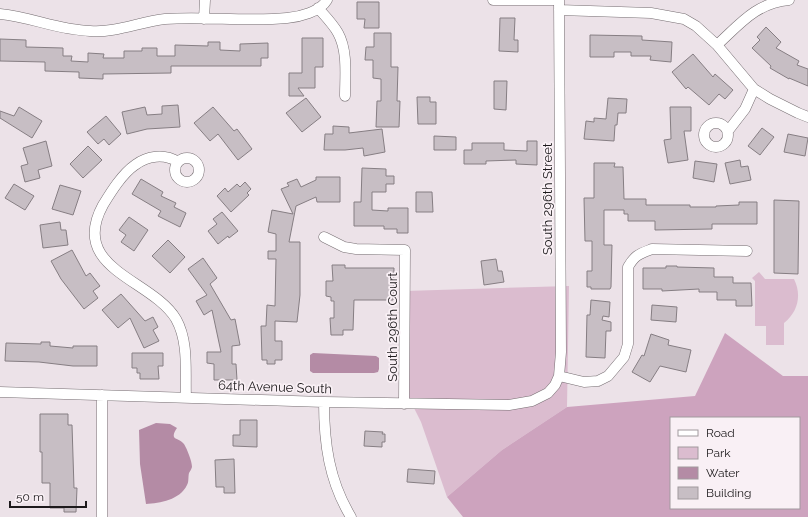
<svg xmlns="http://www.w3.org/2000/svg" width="808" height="517" viewBox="0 0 808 517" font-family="Raleway,sans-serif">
<rect width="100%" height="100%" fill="#ece2e8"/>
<path fill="#dbbccf" d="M759 272 765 279H794C802 295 798 312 784 323V345H766V326H755V281L752 278Z
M569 286 567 407 502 450 447 497 421 422 412 404H404L405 291Z"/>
<path fill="#cda3be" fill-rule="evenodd" d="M725 333 783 376H808V517H463L447 497 502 450 567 407 695 396ZM671 418H799V508H671Z"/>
<path fill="#b48ba5" d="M313 353 376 356 379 358V369L378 372 374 373H313L310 371V355Z
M156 423 170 424 177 428C175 431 173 434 174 437 175 439 181 440 184 444 187 449 192 461 192 467 191 470 190 471 189 473 188 477 189 482 187 485 180 500 160 503 146 504L140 464 139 430Z"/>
<path fill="#c7bec4" stroke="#867e83" d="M357 2H379V28H364L365 19H357Z
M500 18H515L514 40H518V52L499 51Z
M766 27 781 42 776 48 799 61 797 65 808 69V86L789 78V79L770 68 771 66 752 48 760 40 757 37Z
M374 33H391V67H398L397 101H400L399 127H376L377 101H381V79L373 78V60H365L366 47H374Z
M590 35 642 36V40L672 42 671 62 650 60 651 56H631V52H614V57H590Z
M302 38H323V67H315V88H298L304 96H289V73H302Z
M0 39 26 40V47L63 48V56H72L71 61 88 62V53L104 54 103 58H124V51H142V48H157V56H175V45L208 46V42H220V50L240 51V44L268 43V58H261V66H171V73L103 74V79L79 78V72L45 71V62L0 61Z
M693 54 713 77 715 74 733 90 725 99 719 94 709 105 688 87 686 89 672 72Z
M494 81H507L506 110 494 109Z
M417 97H430V102H436V124H418Z
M306 98 321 117 302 132 286 113Z
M608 98 627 99 626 113H618L617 125H615L614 141 584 139 586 121 594 122V118L606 119Z
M178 105 180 127 147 129 127 134 122 112 145 107 147 115 162 114V106Z
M19 107 42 121 32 138 0 118V111L14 116Z
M213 107 234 131 237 129 252 149 238 160 218 134 210 141 194 123Z
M670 107H691V131H684L688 160 668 163 664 140 671 139Z
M106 116 121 134 109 145 104 139 98 144 87 132Z
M333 126 349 127V133L382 129 385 152 364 156 363 148 345 150H324L325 134H333Z
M762 128 774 137 760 155 748 146Z
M788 134 808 138 805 156 784 152Z
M434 136 456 137V150H434Z
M46 141 52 166 38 170 40 178 25 182 21 166 28 164 23 148Z
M527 141H537V165L516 164V160L486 161V164H464V150H472V143H504V150L527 151Z
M88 146 102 160 83 178 70 164Z
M740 160 741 167 748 166 751 180 730 184 725 163Z
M695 161 717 164 714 182 693 178Z
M594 163H615L614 167H623L624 199H646V205H690V207H716V206L739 205V202H757V224H712V229L655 230V221H628V214H624V210H604V245H612L611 287 610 289H591V287H587V271H592V241H585L584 198H594Z
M362 168 386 169V176H394V184H386V192H372V210L388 211V208H408V233H397V229H384V226H354V202H361Z
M316 177H340V202H317L316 197 296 206 289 242H300V295L297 322 275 321V341H282V360H275V364H267V360H262L261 326H266L267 305 275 306 276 259H268V251H276V234L268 232 272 210 293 214 281 189 289 186 287 183 297 179 301 187 316 180Z
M141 179 163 192 161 196 176 203 174 207 186 213 180 227 158 216 161 211 132 194Z
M245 182 251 189 247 193 249 195 231 212 217 196 225 188 228 192 237 184 240 187Z
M14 184 34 196 25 210 5 198Z
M60 185 81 191 73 215 52 209Z
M416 192H432L433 212H416Z
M774 200 799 201 798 274 774 273Z
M222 212 238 231 229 238 228 236 218 244 208 231 217 224 213 219Z
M129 217 148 230 134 251 121 242 126 235 119 230Z
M60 222 61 230H66L68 245 43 248 40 225Z
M168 240 185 257 170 273 152 256Z
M72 250 86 276 90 273 100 286 93 291 98 298 84 309 61 279 51 261Z
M203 258 217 278 210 284 231 320 235 319 240 345 232 346V364H236L237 380H214V364L207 363V352H221L212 310 204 315 196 301 207 295 188 269Z
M496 259 498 271H502L504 282 484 285 481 261Z
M332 265H345V268H394L393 300H354L353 330H343V335H331L330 318H334V301H331V297L326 296V281H333Z
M666 266H677V267L714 268V277H733V283H751L752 306H736V300H717V292H699V289L662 291V289H643V268H666Z
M121 294 145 321 153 317 158 327 153 330 159 341 144 348 130 318 118 328 102 310Z
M591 300 610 302 609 317 603 316 602 320 611 322V331H606L605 358 586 357 587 315H590Z
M652 305 677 307 676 322 651 320Z
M651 334 669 340 668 345 691 350 686 372 660 366 650 382 632 372 642 355 644 356Z
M41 342H50V346L73 348V346H97V366H73L39 362 5 361 6 343 41 344Z
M132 353H163V366H158L159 379H140V373H137V368H132Z
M40 414H68V425H72L74 488H77L76 512H64V508H50V483H42V452H40Z
M240 420H257V447L233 446V435H240Z
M365 431 383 432 382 434H385V442H382V447L364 446Z
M234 459 235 493H224V487H216L215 460Z
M408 469 435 471 434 484 407 482Z"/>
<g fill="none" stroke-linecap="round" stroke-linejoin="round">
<g stroke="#766e72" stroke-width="11">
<path id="minor" d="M493 0H559
M318 8C325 16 333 24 338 33 348 51 345 76 345 96
M559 10 651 13 684 19 696 26 717 45 754 89 770 99 798 113 808 117
M0 14C31 17 59 30 90 31 116 33 139 22 165 19 205 16 246 22 287 18 299 17 320 12 327 0
M204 19 205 0
M717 45C740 24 756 3 789 0
M704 135a12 12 0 1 1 24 0a12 12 0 1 1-24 0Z
M728 131 745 109 754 89
M175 170a12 12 0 1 1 24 0a12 12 0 1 1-24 0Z
M178 162C164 153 147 156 135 165 122 174 111 192 103 205 68 269 152 279 176 319 189 342 185 372 186 397
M324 237 344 247 356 249 405 250 404 404
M559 376 584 382 598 381 608 376 624 357 628 344V267C635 255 639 254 652 249L747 251
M0 392 324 402 509 405 532 401 548 393 555 385 559 376 561 352 559 0
M324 402C324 443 329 481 351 517
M102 517V395"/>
</g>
<use href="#minor" stroke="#fff" stroke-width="10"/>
</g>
<g text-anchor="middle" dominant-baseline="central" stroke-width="3.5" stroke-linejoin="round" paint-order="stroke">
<g font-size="13" fill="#1d1a1c" stroke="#f9f0f5">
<text transform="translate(547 199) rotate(-90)">South 296th Street</text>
<text transform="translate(392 327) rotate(-90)">South 296th Court</text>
<text transform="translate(275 387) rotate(2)">64th Avenue South</text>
</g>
</g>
<rect x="670" y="417" width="130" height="92" fill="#f9f0f5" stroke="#a19a9e"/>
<rect x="678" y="430" width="20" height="6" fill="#ffffff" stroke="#a19a9e"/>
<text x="706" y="437" font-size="12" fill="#1d1a1c">Road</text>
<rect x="678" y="447" width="20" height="12" fill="#dbbccf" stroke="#a19a9e"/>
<text x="706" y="457" font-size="12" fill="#1d1a1c">Park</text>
<rect x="678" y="467" width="20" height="12" fill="#b48ba5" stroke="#a19a9e"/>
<text x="706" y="477" font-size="12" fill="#1d1a1c">Water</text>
<rect x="678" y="487" width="20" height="12" fill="#c7bec4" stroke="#a19a9e"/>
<text x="706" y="497" font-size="12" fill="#1d1a1c">Building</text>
<path d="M10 501v6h76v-6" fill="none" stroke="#1d1a1c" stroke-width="2"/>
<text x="16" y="501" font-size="12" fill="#1d1a1c" stroke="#f9f0f5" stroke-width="3" paint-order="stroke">50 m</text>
</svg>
